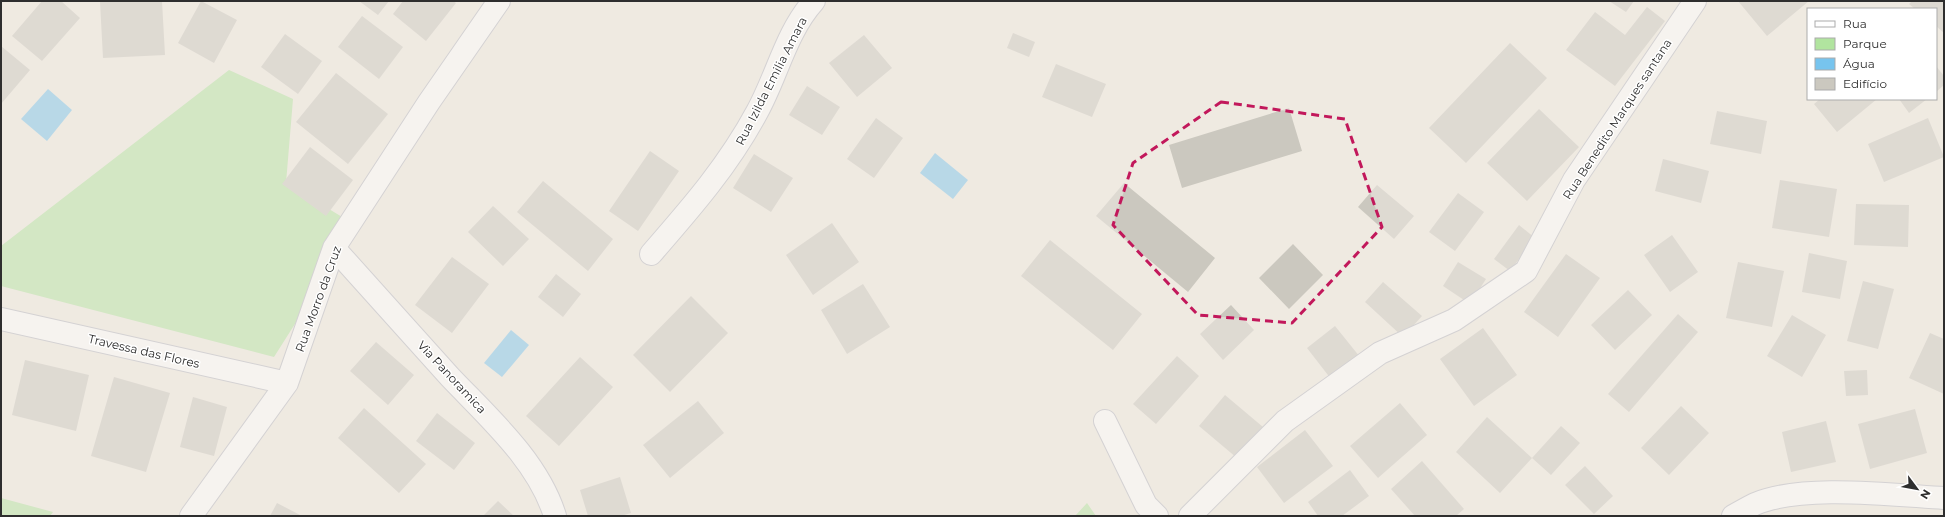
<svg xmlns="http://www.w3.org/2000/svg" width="1945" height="517" viewBox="0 0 1945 517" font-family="Montserrat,sans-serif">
<rect width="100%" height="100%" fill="#efeae1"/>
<path fill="#b1e49f" d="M229 70 293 99 286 183 357 226 274 357 1 286V246Z
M1 498 53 512 50 516H1Z
M1087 503 1096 516H1075Z"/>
<path fill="#77c4ee" d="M48 89 72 110 47 141 21 119Z
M935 153 968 180 953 199 920 173Z
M511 330 529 345 502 377 484 363Z"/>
<path fill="#cbc8bf" d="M42 1H61L80 18 42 61 12 36Z
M162 1 165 55 103 58 100 2Z
M201 1 237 20 214 63 178 43Z
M359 1H389L378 15Z
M403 1H453L456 3 426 41 393 14Z
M1609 1H1634L1626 12Z
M1738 1H1809L1767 36Z
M1912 1H1944V33L1936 26V9H1915L1909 4Z
M1647 7 1665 21 1615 86 1566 50 1595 12 1625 35Z
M362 16 403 47 379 79 338 47Z
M1013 33 1035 42 1029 57 1007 48Z
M285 34 322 61 298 94 261 67Z
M864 35 892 68 857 97 829 63Z
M1510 43 1547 78 1466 163 1429 128Z
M1 46 30 70 1 104Z
M1056 64 1106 84 1092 117 1042 97Z
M1936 66 1944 76V85L1936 92Z
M336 73 388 114 348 164 296 122Z
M807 86 840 107 822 135 789 115Z
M1820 99H1877L1837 132 1814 104Z
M1899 99H1927L1909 113Z
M1289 108 1302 151 1182 188 1169 145Z
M1539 109 1579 147 1527 201 1487 163Z
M1717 111 1767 121 1761 154 1710 144Z
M876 118 903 138 874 178 847 159Z
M1928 118 1944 157 1884 182 1868 144Z
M310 147 353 180 326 216 282 184Z
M650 151 679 171 638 231 609 211Z
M754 154 793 178 771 212 733 188Z
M1663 159 1709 171 1701 203 1655 191Z
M1780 180 1837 189 1829 237 1772 228Z
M543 181 613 239 588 271 517 212Z
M1124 183 1215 258 1188 292 1096 216Z
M1377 185 1414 216 1394 239 1358 207Z
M1458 193 1484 212 1455 251 1429 232Z
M1856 204 1909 205 1908 247 1854 245Z
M493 206 529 239 503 266 468 232Z
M832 223 859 262 813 295 786 255Z
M1519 225 1535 238 1510 271 1494 259Z
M1672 235 1698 272 1670 292 1644 255Z
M1050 240 1142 314 1113 350 1021 276Z
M1293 244 1323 275 1289 309 1259 278Z
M1809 253 1847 261 1840 299 1802 292Z
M1566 254 1600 278 1558 337 1524 312Z
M452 257 489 284 452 333 415 305Z
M1458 262 1486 279 1470 304 1443 286Z
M1738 262 1784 271 1772 327 1726 318Z
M556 274 581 294 563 317 538 297Z
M1863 281 1894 289 1878 349 1847 341Z
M1383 282 1422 316 1403 337 1365 302Z
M863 284 890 327 847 354 821 310Z
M1628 290 1652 315 1615 350 1591 325Z
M691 296 728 333 670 392 633 355Z
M1231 305 1254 330 1223 360 1200 334Z
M1678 314 1698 332 1629 412 1608 394Z
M1792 315 1826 335 1802 377 1767 356Z
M1335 326 1360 357 1331 379 1307 348Z
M1483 328 1517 375 1474 406 1440 359Z
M1930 333 1944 339V394L1909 378Z
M376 342 414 375 388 405 350 371Z
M1177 356 1199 376 1156 424 1133 404Z
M580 357 613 387 559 446 526 416Z
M25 360 89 375 76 431 12 415Z
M1867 370 1868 395 1846 396 1844 371Z
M114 377 170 393 146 472 91 456Z
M1225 395 1263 427 1237 458 1199 426Z
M193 397 227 407 214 456 180 447Z
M698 401 724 433 670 478 643 445Z
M1400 403 1427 435 1378 478 1350 446Z
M1681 406 1709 433 1669 475 1641 448Z
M364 408 426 464 399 493 338 438Z
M1915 409 1927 453 1870 469 1858 424Z
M437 413 475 443 454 470 416 441Z
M1487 417 1532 458 1500 493 1456 452Z
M1826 421 1836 462 1791 472 1782 432Z
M1561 426 1580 443 1551 475 1532 458Z
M1305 430 1333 466 1284 503 1257 467Z
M1422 461 1464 509 1456 516H1415L1391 489Z
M1585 466 1613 496 1594 514 1565 485Z
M1350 470 1369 496 1342 516H1318L1308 502Z
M620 477 631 513 621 516H588L580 490Z
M498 501 514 516H483Z
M277 503 302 516H270Z"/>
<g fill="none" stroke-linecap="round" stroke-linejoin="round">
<g stroke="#b4b6c1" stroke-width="24">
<path id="minor" d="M334 248C373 291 411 334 450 377 489 418 538 461 555 516
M651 254C691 208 728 166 757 112 777 76 786 32 814 1
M1 319 287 383
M1105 421 1146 505 1157 516
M191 516 287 383 334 248 429 102 499 1
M1190 516 1285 421 1380 353 1454 320 1526 271 1574 180 1695 1
M1733 516C1740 512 1747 508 1755 504 1801 484 1892 495 1944 498"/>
</g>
<use href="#minor" stroke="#fff" stroke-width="22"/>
</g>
<path d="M0 0H1945V517H0ZM1221 102 1345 119 1382 227 1292 323 1198 315 1113 225 1133 163Z" fill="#efeae1" fill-opacity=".55" fill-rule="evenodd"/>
<path fill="none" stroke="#c2185b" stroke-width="3" stroke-dasharray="8 5" stroke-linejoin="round" d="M1221 102 1345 119 1382 227 1292 323 1198 315 1113 225 1133 163Z"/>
<g text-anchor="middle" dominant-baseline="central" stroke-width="3" stroke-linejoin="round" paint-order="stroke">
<g font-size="12" fill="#2e2e2e" stroke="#fff">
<text transform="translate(771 81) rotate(-63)">Rua Izilda Emilia Amara</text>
<text transform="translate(1617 119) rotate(-57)">Rua Benedito Marques santana</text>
<text transform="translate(318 299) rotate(-70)">Rua Morro da Cruz</text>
<text transform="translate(144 351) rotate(13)">Travessa das Flores</text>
<text transform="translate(452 377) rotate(47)">Via Panoramica</text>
</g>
</g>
<rect width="1945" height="517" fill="none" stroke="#2e2e2e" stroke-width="4"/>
<rect x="1807" y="8" width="130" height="92" fill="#ffffff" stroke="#ababab"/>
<rect x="1815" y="21" width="20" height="6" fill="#ffffff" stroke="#ababab"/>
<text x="1843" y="28" font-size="12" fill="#2e2e2e">Rua</text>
<rect x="1815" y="38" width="20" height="12" fill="#b1e49f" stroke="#ababab"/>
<text x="1843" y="48" font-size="12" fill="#2e2e2e">Parque</text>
<rect x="1815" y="58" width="20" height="12" fill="#77c4ee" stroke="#ababab"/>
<text x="1843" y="68" font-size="12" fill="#2e2e2e">Água</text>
<rect x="1815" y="78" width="20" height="12" fill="#cbc8bf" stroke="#ababab"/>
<text x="1843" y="88" font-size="12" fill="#2e2e2e">Edifício</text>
<g transform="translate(1917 489) rotate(122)" stroke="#ffffff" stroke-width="3" paint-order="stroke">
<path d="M0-3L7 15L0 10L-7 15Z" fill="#2e2e2e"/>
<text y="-6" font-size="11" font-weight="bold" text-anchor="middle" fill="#2e2e2e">N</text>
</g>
</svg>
